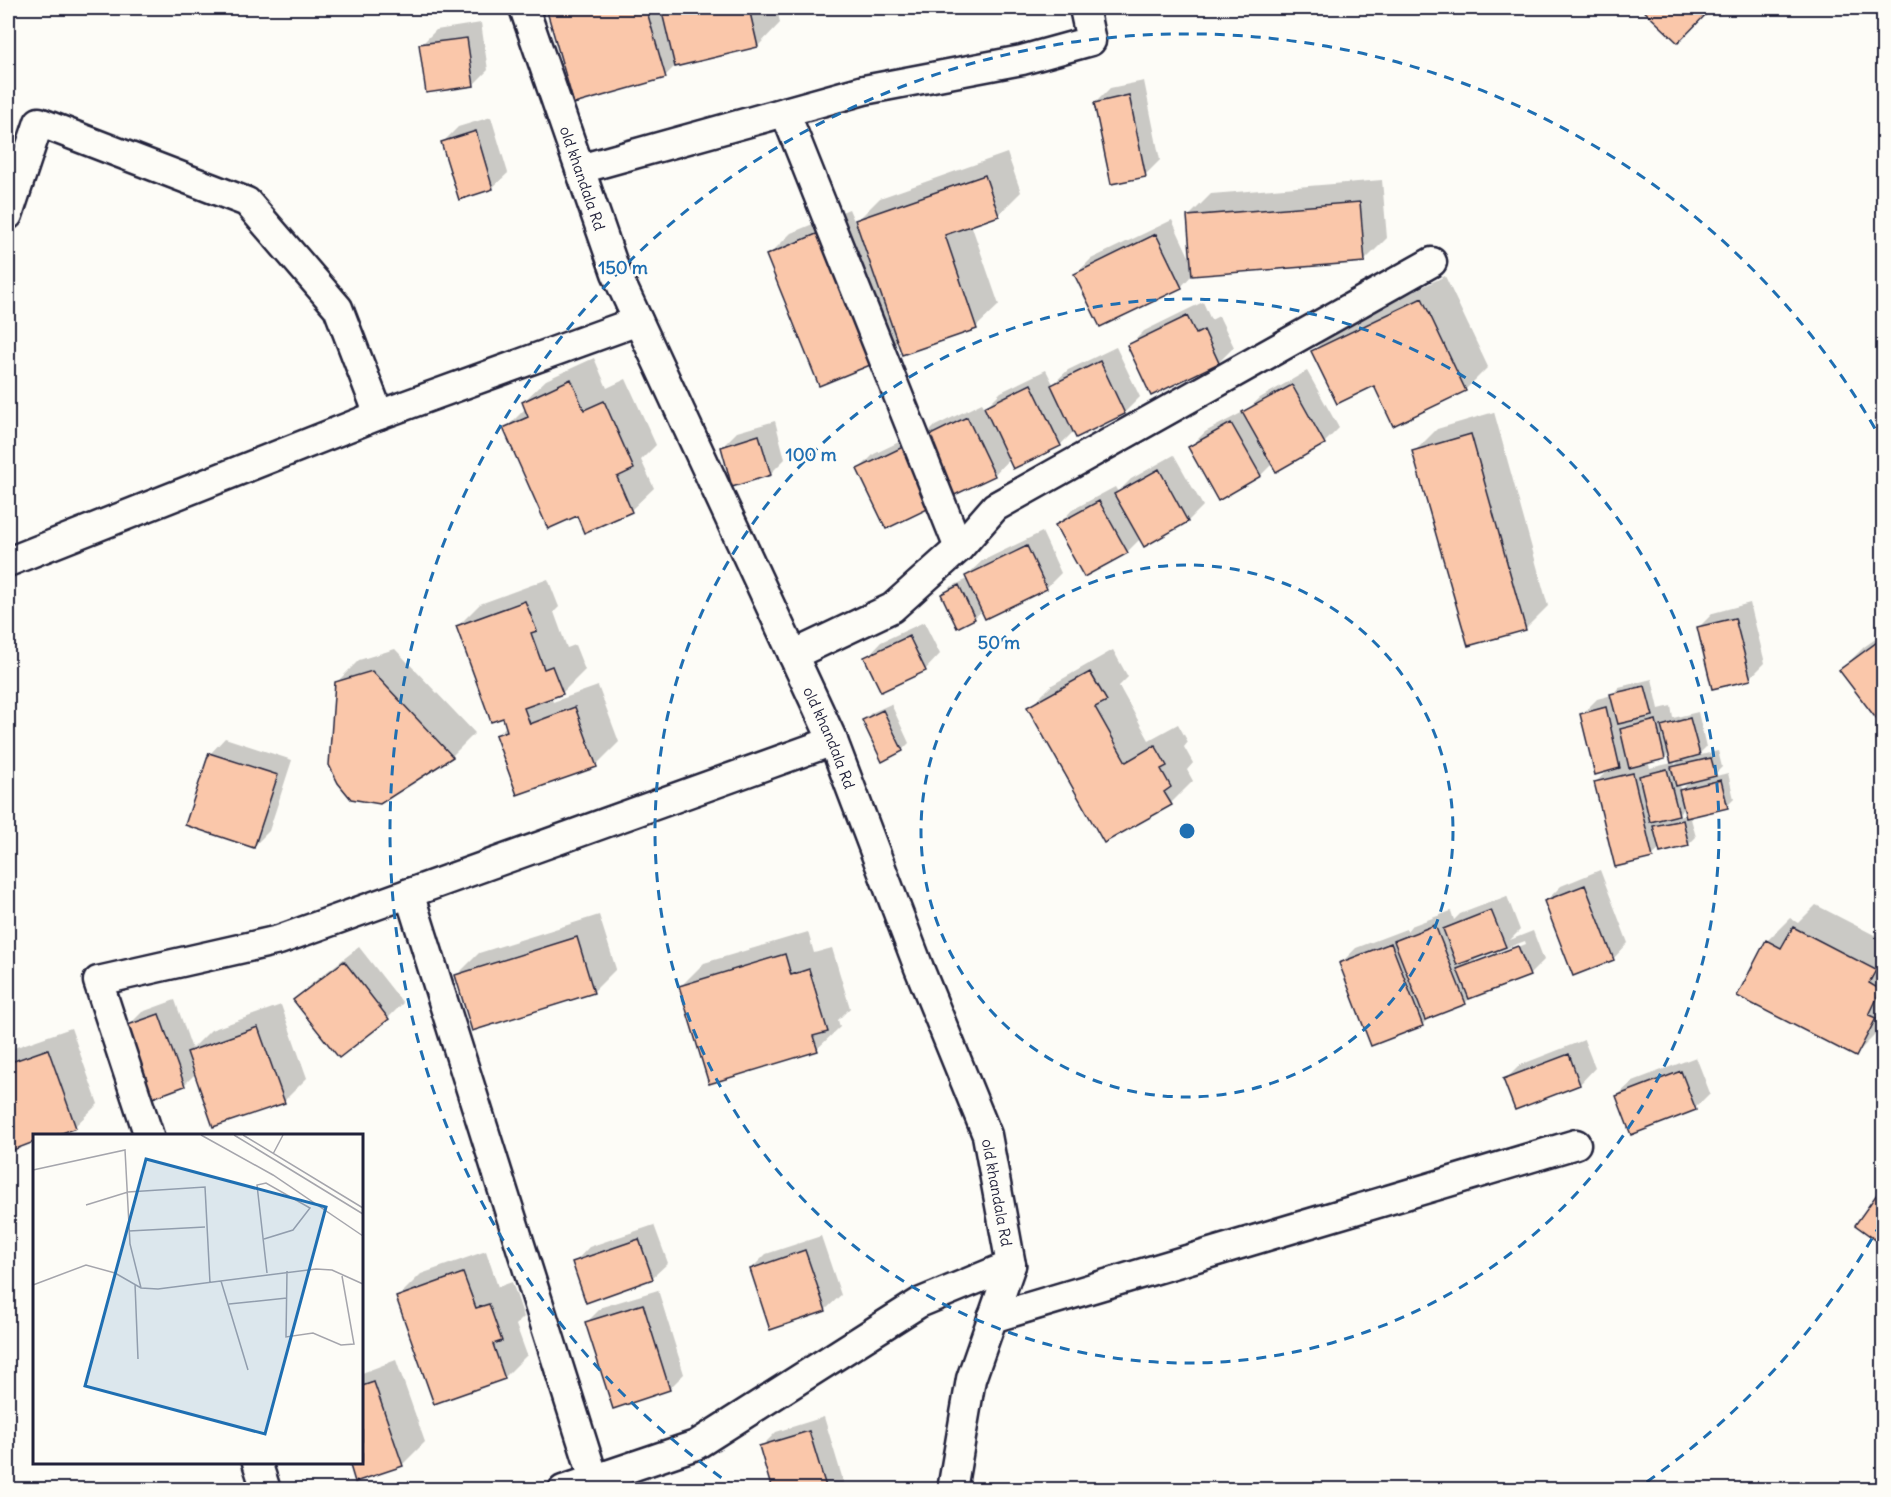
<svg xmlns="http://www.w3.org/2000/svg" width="1891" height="1497" viewBox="0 0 1891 1497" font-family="Delius,sans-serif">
<rect width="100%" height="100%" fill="#fdfcf7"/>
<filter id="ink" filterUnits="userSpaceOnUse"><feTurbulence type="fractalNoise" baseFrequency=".0167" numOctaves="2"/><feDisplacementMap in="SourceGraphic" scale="12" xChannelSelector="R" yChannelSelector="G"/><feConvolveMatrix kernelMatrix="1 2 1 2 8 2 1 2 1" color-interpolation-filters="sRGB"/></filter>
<g filter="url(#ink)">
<path fill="#0003" fill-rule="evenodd" d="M548 8H777L780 23 758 46 676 65 665 76 575 102Z
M1643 8H1711L1678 41Z
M481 23 488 70 473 85 421 45 436 30Z
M1144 81 1160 160 1145 175 1095 103 1110 88Z
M491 117 508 173 492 188 443 142 458 127Z
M1007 153 1021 192 998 215 971 224 999 305 976 327 899 340 879 360 768 256 791 233 849 209 855 223 880 198Z
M1382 180 1387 238 1365 260 1193 274 1181 287 1076 274 1091 259 1172 220 1192 263 1188 217 1211 194Z
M1445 276 1488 367 1465 390 1394 424 1375 384 1313 351 1336 329Z
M1203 302 1211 320 1219 316 1234 347 1219 362 1152 394 1129 346 1144 331Z
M1116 347 1140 397 1124 413 1076 436 1074 431 1060 445 1010 458 994 475 859 469 874 454 924 430 926 435 935 426 982 403 985 408 1001 392 1046 370 1053 384 1068 370Z
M594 358 607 388 626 379 656 445 641 460 654 488 631 510 577 514 505 429 526 408 523 402 546 380Z
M1307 371 1339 428 1324 443 1273 463 1261 475 1190 447 1205 432 1247 410 1260 398Z
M1494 412 1548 606 1525 629 1414 452 1437 429Z
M775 421 785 459 770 474 722 447 737 432Z
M1174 455 1203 506 1188 521 1144 545 1141 538 1127 552 1085 575 1057 526 1072 510 1115 487 1118 492 1131 479Z
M1042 532 1061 573 1046 588 983 610 974 618 943 595 950 587 968 579 966 576 982 561Z
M548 579 559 607 554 612 567 648 575 645 585 670 562 693 551 697 553 702 598 686 619 742 596 765 497 736 507 725 457 627 480 604Z
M1750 603 1765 663 1750 678 1698 628 1713 613Z
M924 622 940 654 925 670 866 658 881 642Z
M1884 633V727L1841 670 1864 647Z
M395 649 475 733 452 756 380 803 336 683 359 660Z
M1113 650 1128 677 1119 686 1149 740 1178 724 1188 742 1184 747 1193 763 1187 770 1193 781 1171 803 1029 708 1052 685Z
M1652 679 1659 709 1671 706 1673 718 1698 712 1706 747 1697 756 1718 751 1722 767 1712 777 1728 773 1734 799 1727 806 1690 815 1696 837 1689 844 1660 849 1652 856 1596 782 1608 770 1582 714 1597 699 1612 695 1619 687ZM1670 753 1672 763 1650 768 1648 762 1664 758ZM1682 758 1675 765 1674 760ZM1691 780 1681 790 1679 783ZM1685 807 1687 814 1675 817Z
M891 704 909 743 902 750 864 721 871 713Z
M225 738 292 760 269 831 254 846 210 754Z
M1600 870 1628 943 1613 959 1546 901 1561 886Z
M1507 896 1520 930 1510 940 1533 931 1544 960 1529 975 1471 997 1465 1003 1431 1016 1422 1025 1341 963 1356 948 1406 929 1407 931 1411 926 1451 911 1454 920 1460 914ZM1525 941 1526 944 1475 964V960Z
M1816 905 1884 940V1022L1878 1032 1855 1055 1767 941 1790 918 1798 923Z
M599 915 616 969 593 992 456 976 479 953Z
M808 932 814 953 832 948 850 1008 838 1020 840 1027 817 1049 681 986 704 963Z
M359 947 403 1003 388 1018 295 1000 310 985Z
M175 1000 192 1049 211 1030 281 1005 307 1078 284 1101 196 1073 184 1085 127 1027 142 1012Z
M71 1028 98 1104 75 1126 34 1136V1141L8 1150V1050Z
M1584 1040 1595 1068 1580 1084 1516 1108 1505 1080 1520 1065Z
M1696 1057 1710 1093 1695 1108 1617 1096 1633 1081Z
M654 1225 668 1263 652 1278 574 1263 589 1247Z
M821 1236 841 1295 825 1310 751 1269 766 1254Z
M486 1251 498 1287 512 1282 524 1317 516 1325 527 1355 504 1378 398 1297 421 1274Z
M658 1290 684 1374 669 1389 587 1322 602 1307Z
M396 1360 425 1442 402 1465 362 1462V1373Z
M824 1417 846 1490H774L761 1447 776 1432Z"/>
<path fill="#fac7aa" stroke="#22223b" stroke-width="1.5" d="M546 8H646L666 78 574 104Z
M661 8H749L758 47 675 67Z
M1641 8H1712L1678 43Z
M467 38 474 86 426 93 419 44Z
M1129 95 1146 177 1111 184 1094 103Z
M476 131 493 189 459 200 441 142Z
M985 175 999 216 945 235 977 329 902 355 855 220Z
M1360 202 1365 262 1192 276 1187 216Z
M826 230 880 361 819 386 766 255Z
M1156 234 1182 288 1100 327 1074 274Z
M1422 298 1466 391 1393 426 1374 386 1337 404 1311 351Z
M1187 316 1196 334 1204 330 1219 363 1151 396 1127 345Z
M1100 361 1125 414 1076 438 1051 385Z
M571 379 584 410 604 401 634 469 617 477 632 512 584 533 577 516 548 529 503 428 528 417 522 402Z
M1031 384 1061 446 1013 469 984 407Z
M1292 385 1325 444 1276 472 1242 412Z
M967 417 995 476 946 499 918 441Z
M1231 423 1261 476 1218 501 1188 447Z
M1471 434 1526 630 1468 646 1412 451Z
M759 435 771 475 732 487 721 447Z
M909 444 938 504 886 529 857 469Z
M1159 469 1188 522 1144 547 1114 494Z
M1099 501 1128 553 1084 577 1055 525Z
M1027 546 1047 589 985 619 965 576Z
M959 585 975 619 957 628 941 594Z
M525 601 537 631 531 633 544 669 552 666 563 694 524 708 530 724 575 707 597 767 517 795 495 735 507 731 503 718 491 722 456 626Z
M1735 618 1751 680 1712 689 1697 627Z
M909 636 926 671 881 692 864 657Z
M1884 637V729L1839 670Z
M372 671 453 757 380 804 351 799 338 783 329 765 335 682Z
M1090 672 1107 701 1095 707 1126 762 1155 745 1167 766 1161 769 1171 787 1164 792 1172 805 1104 843 1027 707Z
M1645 686 1653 716 1618 724 1610 694Z
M1606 707 1620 768 1595 775 1580 714Z
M883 710 903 751 882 762 862 720Z
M1690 718 1700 755 1671 763 1661 726Z
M1656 720 1665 759 1629 768 1620 729Z
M209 753 278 775 254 848 185 825Z
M1711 758 1716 776 1676 786 1671 767Z
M1667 769 1679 815 1650 822 1639 776Z
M1633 773 1653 858 1615 867 1594 782Z
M1721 780 1728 808 1686 818 1679 790Z
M1683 820 1689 846 1660 853 1653 826Z
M1585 885 1614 960 1573 976 1544 901Z
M1491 910 1506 947 1457 965 1443 929Z
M1435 925 1466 1004 1425 1020 1394 941Z
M1793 927 1876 970 1869 983 1881 990 1869 1015 1876 1018 1856 1057 1737 996 1766 940 1781 948Z
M577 937 594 993 472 1031 455 975Z
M1391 943 1423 1026 1371 1046 1339 963Z
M1518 946 1530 976 1469 999 1457 969Z
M785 954 791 975 809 969 828 1032 813 1036 818 1051 709 1084 679 986Z
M344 961 389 1019 339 1058 293 1000Z
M159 1014 185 1086 150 1099 125 1026Z
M258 1027 285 1103 213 1127 187 1052Z
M48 1049 76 1128 54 1136H34V1142L8 1152V1063Z
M1569 1054 1580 1085 1515 1110 1503 1079Z
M1681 1071 1696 1110 1631 1135 1616 1096Z
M1884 1184V1246L1855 1225Z
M639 1239 653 1279 586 1303 572 1262Z
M805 1250 826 1311 770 1330 750 1269Z
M463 1273 476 1308 489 1304 502 1341 493 1344 505 1379 434 1404 396 1297Z
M643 1304 670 1390 613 1409 585 1322Z
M374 1382 403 1466 355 1482 349 1462H362V1386Z
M809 1431 827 1490H772L759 1446Z"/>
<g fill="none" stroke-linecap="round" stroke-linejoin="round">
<g stroke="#22223b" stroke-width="33">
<g id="minor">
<path id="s1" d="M524 8 616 273 833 741 919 968 987 1135 1011 1265 971 1379 952 1490"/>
<path d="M785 112 959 548"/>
<path d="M580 169 864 90 1022 60 1091 41 1084 8"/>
<path d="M8 215 39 122 247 202 338 308 379 415"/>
<path d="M8 562 379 415 638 321"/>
<path d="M793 655 892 608 959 548 995 507 1432 262"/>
<path d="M409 893 594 1479"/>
<path d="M149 1136 98 981 279 940 833 741"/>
<path d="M992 1318 1576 1144"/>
<path d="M257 1462 266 1490"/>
<path d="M563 1490 696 1445 919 1303 1011 1265"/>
</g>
</g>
<use href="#minor" stroke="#fdfcf7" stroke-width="28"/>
<path stroke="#22223b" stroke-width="4.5" d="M8 15 10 8"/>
</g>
</g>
<g fill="none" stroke="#1f6fb2" stroke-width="3" stroke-dasharray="10 8">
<circle cx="1187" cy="831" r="266"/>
<circle cx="1187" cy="831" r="532"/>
<path d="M1881 1223A797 797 0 0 1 1638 1488M736 1488A797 797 0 1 1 1881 439"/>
</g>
<g text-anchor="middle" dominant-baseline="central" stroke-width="5" stroke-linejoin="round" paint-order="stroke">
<g font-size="15" fill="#22223b" stroke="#fdfcf7">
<text stroke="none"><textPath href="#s1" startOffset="180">old khandala Rd</textPath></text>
<text stroke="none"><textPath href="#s1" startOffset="792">old khandala Rd</textPath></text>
<text stroke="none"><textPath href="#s1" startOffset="1278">old khandala Rd</textPath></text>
</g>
</g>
<g transform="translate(33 1134)">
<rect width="330" height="330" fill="#fdfcf7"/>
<path fill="none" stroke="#a5a5ac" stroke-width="1.5" d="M168 1 240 41 330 102M201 1 330 80M210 1 330 74M240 20 250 1M0 36 92 16 97 110 108 154M53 71 95 58 172 53 177 149M96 97 172 93M231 105 260 96 277 74 233 49 224 51 234 139M254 137 253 203 280 199 308 211 321 210 309 142M188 147 215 236M102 150 105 225M0 151 53 131 82 139 108 154 125 155 283 135 299 136 330 150M196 170 254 164"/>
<path fill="#1f6fb2" fill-opacity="0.15" stroke="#1f6fb2" stroke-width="3" d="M113 25 293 73 232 300 52 252Z"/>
<rect width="330" height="330" fill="none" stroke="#22223b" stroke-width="3"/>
</g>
<circle cx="1187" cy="831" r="9" fill="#1f6fb2" stroke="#fdfcf7" stroke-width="3"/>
<g font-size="18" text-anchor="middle" font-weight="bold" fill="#1f6fb2" stroke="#fdfcf7" stroke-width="5" stroke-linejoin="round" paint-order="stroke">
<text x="623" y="274">150 m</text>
<text x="811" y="461">100 m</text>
<text x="999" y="649">50 m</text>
</g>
<rect width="1891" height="1497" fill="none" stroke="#fdfcf7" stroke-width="30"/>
<rect x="15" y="15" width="1861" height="1467" fill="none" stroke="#22223b" stroke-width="2" filter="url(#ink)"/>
</svg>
